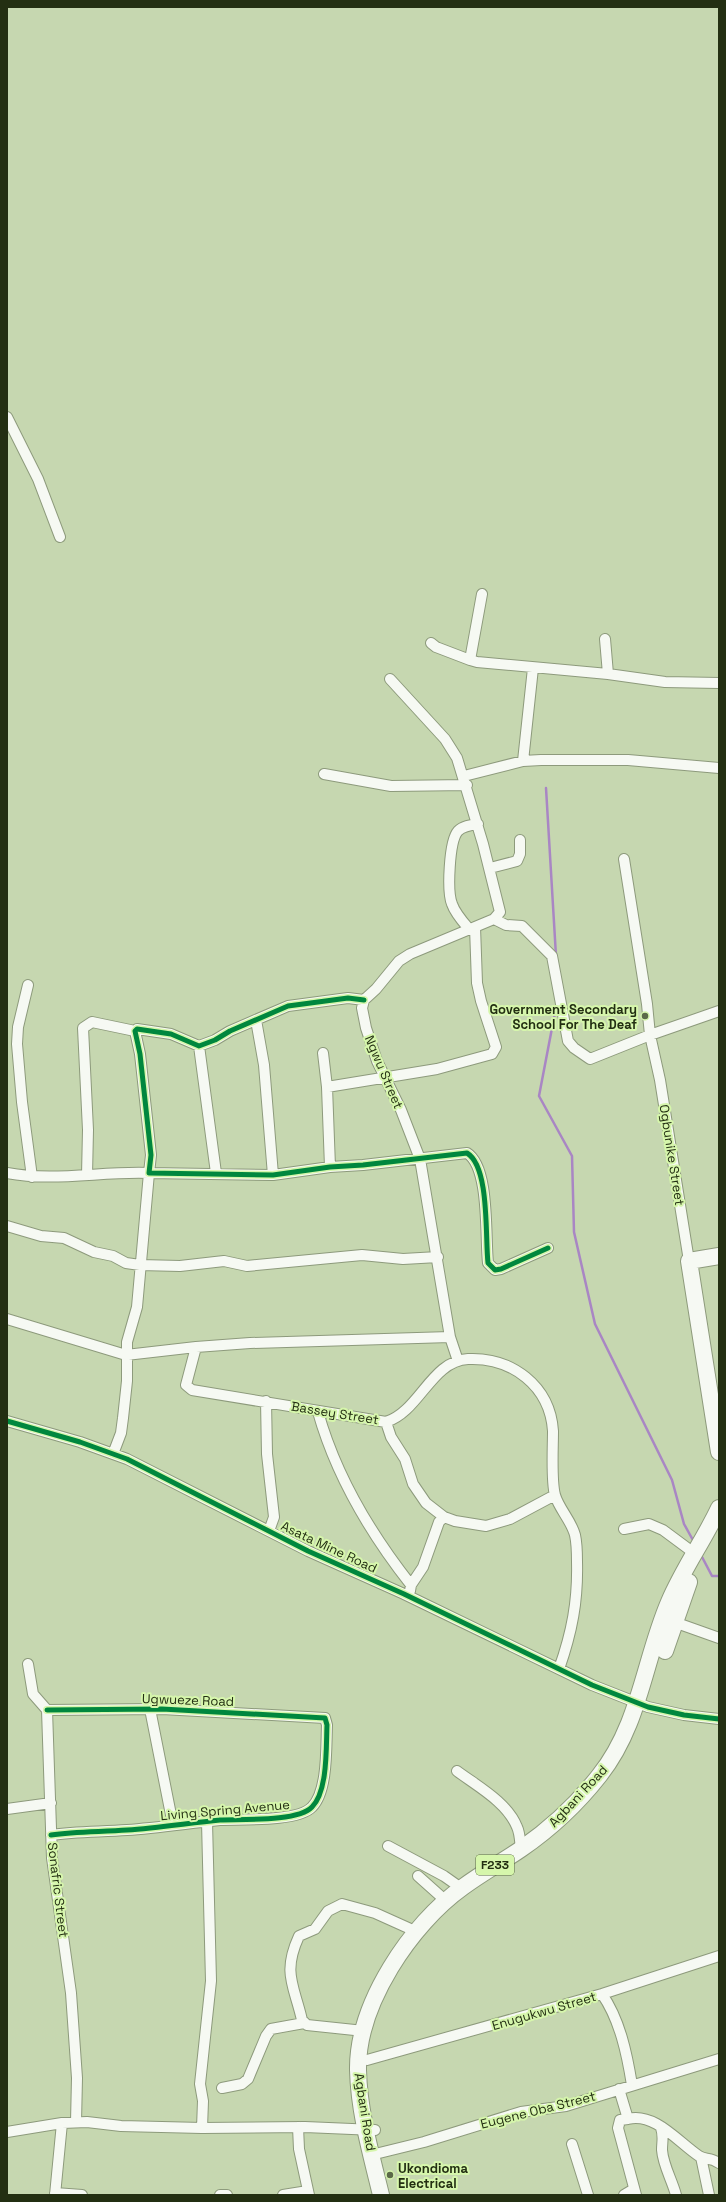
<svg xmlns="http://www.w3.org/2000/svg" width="726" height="2202" viewBox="0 0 726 2202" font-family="'Space Grotesk',sans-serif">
<rect width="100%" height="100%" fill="#c6d7b0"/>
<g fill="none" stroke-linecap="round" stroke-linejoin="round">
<path stroke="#a986c4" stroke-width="2.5" d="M546 788 556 956
M557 1002 539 1096 572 1156 574 1232 595 1324 672 1480 684 1524 694 1542
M701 1555 712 1576H719"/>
<g stroke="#8d9a7c" stroke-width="12">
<path id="minor" d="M7 417 38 479 60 537
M482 594 470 660 477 662 608 674 665 682 719 683
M605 639 608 674
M431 643 436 647 470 660
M390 679 445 739 457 758 483 844 500 912 494 919
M523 761 533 668
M324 774 391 786 467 785
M464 776 523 761 541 760H628L719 768
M624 859 647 1004 650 1035 660 1080 689 1261
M490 868 517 861 520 854V840
M469 929C463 922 455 913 452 904 447 892 449 841 458 831 463 826 471 825 478 824
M28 985 18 1027 17 1044 22 1102 32 1177
M364 1000 348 998 288 1006 230 1031 215 1040 199 1046 171 1034 137 1029 135 1031 140 1054 151 1155 149 1173 273 1175 330 1167 363 1165 467 1153C490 1167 485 1237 488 1263L495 1270 501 1269 548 1248
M256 1020 264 1065 273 1175
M199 1046 216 1173
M323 1053 327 1087 330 1167
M327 1087 437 1069 492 1054 496 1047 481 1001 477 983 475 927
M7 1173C54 1182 102 1171 149 1173L137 1307 127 1342V1381L123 1418 121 1433 113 1454
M87 1175 88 1130 83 1028 92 1022 135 1031
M7 1226 41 1236 64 1238 94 1252 113 1256 126 1263 140 1265 180 1266 224 1261 247 1266 362 1255 403 1259 438 1257
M7 1319 126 1355 196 1347 250 1343 450 1337
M196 1347 186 1385 192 1390 386 1422C420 1411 431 1361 468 1359 512 1357 550 1386 553 1431 553 1447 551 1481 555 1495 559 1509 571 1520 575 1535 577 1544 577 1553 577 1562 578 1601 572 1632 559 1669
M458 1361 450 1337 420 1159 401 1110 377 1061 366 1028 362 1008 364 1000 376 989 399 961 410 954 494 919 506 925 522 926 552 956 568 1041 574 1048 590 1059 650 1035 719 1011
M266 1401 267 1454 274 1517 269 1531
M318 1412C336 1476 370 1533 411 1585
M7 1421 80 1442 127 1459 308 1551 404 1594 592 1685 648 1707 684 1715 719 1719
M386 1422 391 1437 405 1459 413 1484 426 1503 444 1517 455 1521 486 1526 510 1519 555 1495
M624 1529 649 1524 663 1530 694 1553
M410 1591 411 1585 423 1567 439 1522 444 1517
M674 1622 719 1638
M28 1664 33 1694 47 1710 52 1858 71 1993 77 2078 76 2122
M150 1709 173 1825
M47 1710 162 1709 325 1718 327 1725C326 1747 328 1791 312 1807 298 1822 241 1819 220 1820 189 1823 158 1828 127 1830 102 1832 76 1831 51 1835
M457 1771C477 1786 507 1802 517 1827 520 1833 520 1842 521 1849
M7 1809 51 1803
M388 1846 444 1876 461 1888
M418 1876 446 1901
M602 1994C620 2020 627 2054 632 2085
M364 2031 307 2025 302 2020C294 1985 282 1973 299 1936L315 1929 328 1911 342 1904 375 1913 415 1931
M367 2060 602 1994 719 1956
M222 2088 242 2084 248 2079 266 2036 271 2029 304 2023
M619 2089 628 2119C655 2112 679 2143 699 2156 705 2160 710 2157 719 2163
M628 2119 620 2120 618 2128 636 2195
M298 2127 299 2149 309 2195
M202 2128 203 2101 200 2084 211 1981 207 1822
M661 2128C664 2136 662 2141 662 2150 663 2165 672 2180 676 2195
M7 2132 62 2123 87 2122 121 2126 202 2128 305 2127 375 2130
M572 2144 588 2195
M371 2155 424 2142 521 2112 566 2106 719 2059
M701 2157 709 2195
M55 2193 82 2195
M55 2195 62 2123
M220 2195H227
M283 2195 308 2191
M624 2195 634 2189"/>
</g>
<g stroke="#8d9a7c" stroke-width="18">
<path id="primary" d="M719 1256 689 1261 719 1452
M665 1651 689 1582
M381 2195C371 2154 359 2112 358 2070 357 2004 411 1924 463 1887 482 1873 502 1862 521 1849 550 1829 577 1804 599 1776 640 1725 644 1660 669 1602 683 1569 704 1540 719 1508"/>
</g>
<use href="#minor" stroke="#f6f9f3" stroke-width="10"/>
<use href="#primary" stroke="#f6f9f3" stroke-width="16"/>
<g stroke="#d6f6ac" stroke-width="8">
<path id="cycleway" d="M364 1000 348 998 288 1006 230 1031 215 1040 199 1046 171 1034 137 1029 135 1031 140 1054 151 1155 149 1173 273 1175 330 1167 363 1165 467 1153C490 1167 485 1237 488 1263L495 1270 501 1269 548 1248
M7 1421 80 1442 127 1459 308 1551 404 1594 592 1685 648 1707 684 1715 719 1719
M47 1710 162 1709 325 1718 327 1725C326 1747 328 1791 312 1807 298 1822 241 1819 220 1820 189 1823 158 1828 127 1830 102 1832 76 1831 51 1835"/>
</g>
<use href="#cycleway" stroke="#00873e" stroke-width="5"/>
</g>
<g fill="#5c6a49" stroke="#d6f6ac" stroke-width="1.5">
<circle cx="645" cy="1016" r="4"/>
<circle cx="390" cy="2175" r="4"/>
</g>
<g text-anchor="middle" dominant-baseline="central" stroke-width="4" stroke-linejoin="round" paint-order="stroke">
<rect fill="#d6f6ac" stroke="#596b40" stroke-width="1" x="476" y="1855" width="38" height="20" rx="3"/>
<g font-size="12" font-weight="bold" fill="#232f12">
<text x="495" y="1865">F233</text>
</g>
<g font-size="13" font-weight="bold" fill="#232f12" stroke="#d6f6ac" text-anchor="end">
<text x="637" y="1009">Government Secondary<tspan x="637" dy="15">School For The Deaf</tspan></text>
<text x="398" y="2168" text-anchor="start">Ukondioma<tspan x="398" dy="15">Electrical</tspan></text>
</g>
<g font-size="13" fill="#232f12" stroke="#d6f6ac">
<text transform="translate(384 1072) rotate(67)">Ngwu Street</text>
<text transform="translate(672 1155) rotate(81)">Ogbunike Street</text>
<text transform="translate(335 1413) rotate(9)">Bassey Street</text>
<text transform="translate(329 1547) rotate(25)">Asata Mine Road</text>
<text transform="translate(188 1700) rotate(2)">Ugwueze Road</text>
<text transform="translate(578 1796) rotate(-47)">Agbani Road</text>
<text transform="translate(225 1810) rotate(-5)">Living Spring Avenue</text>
<text transform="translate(58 1890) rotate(83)">Sonafric Street</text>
<text transform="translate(544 2011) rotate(-16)">Enugukwu Street</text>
<text transform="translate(538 2110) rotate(-14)">Eugene Oba Street</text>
<text transform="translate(365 2112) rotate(81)">Agbani Road</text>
</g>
</g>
<rect width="726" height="2202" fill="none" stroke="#232f12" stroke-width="16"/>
</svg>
